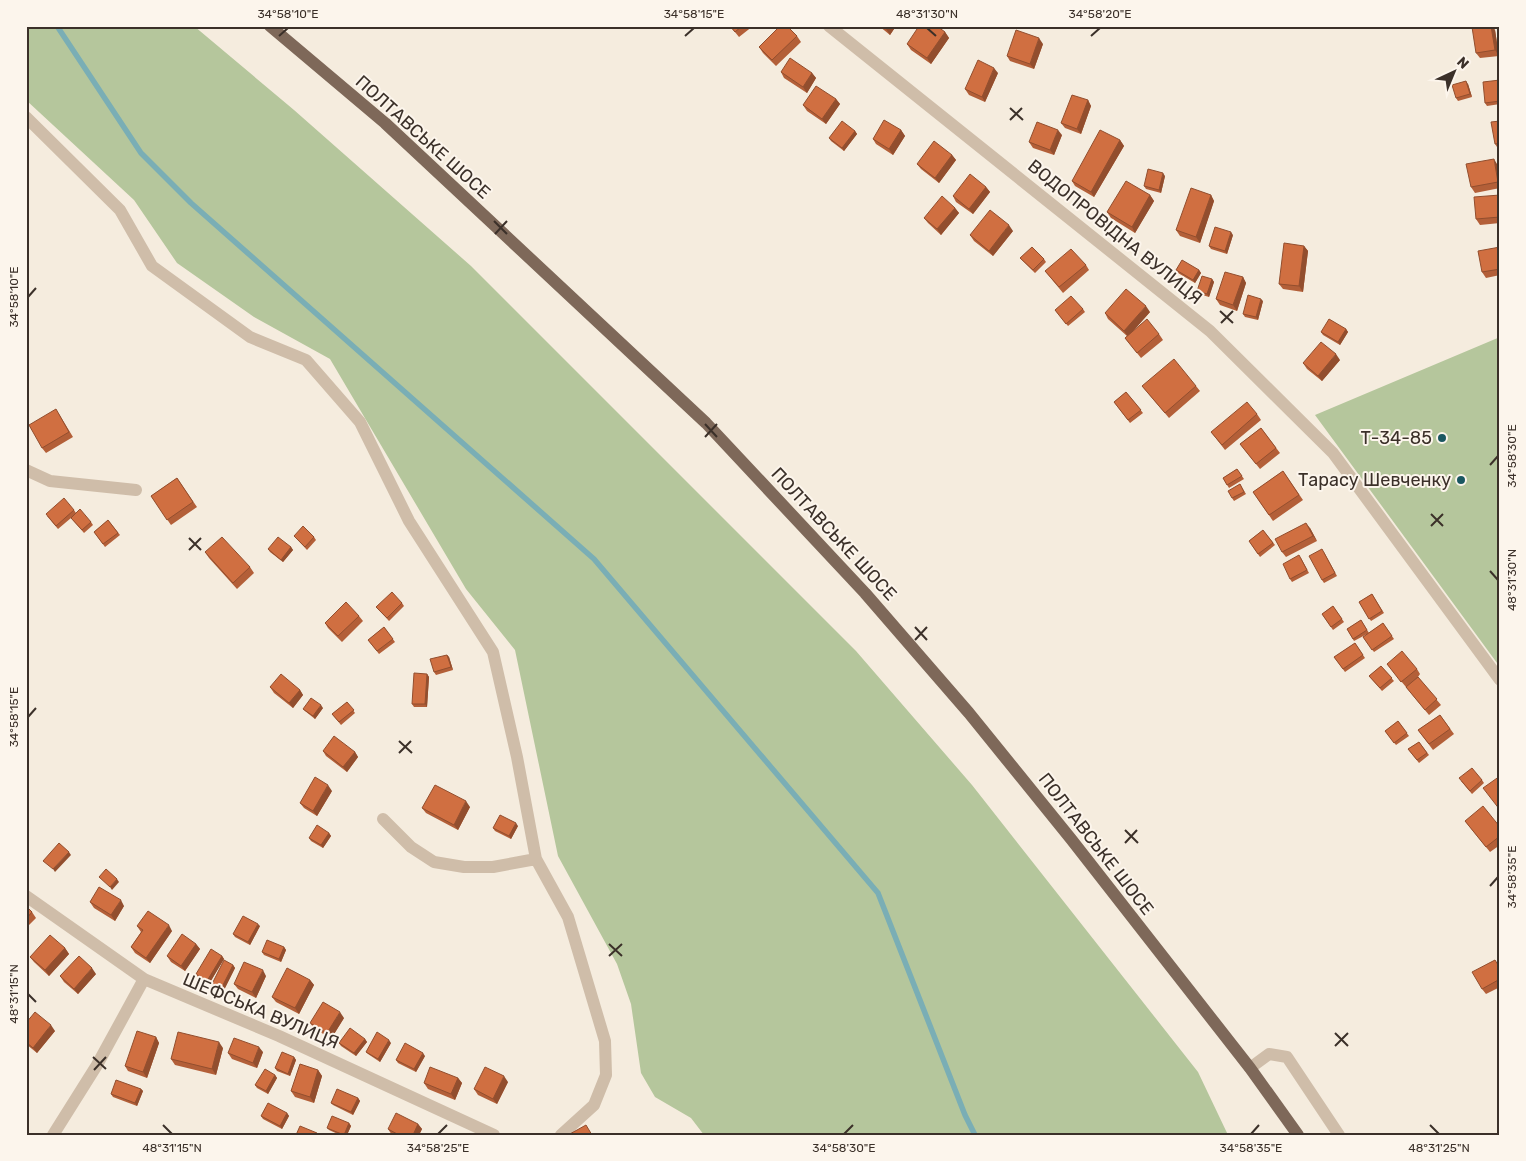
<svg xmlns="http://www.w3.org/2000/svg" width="1526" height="1161" viewBox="0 0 1526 1161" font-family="Rubik,sans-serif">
<rect width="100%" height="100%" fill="#f5ecde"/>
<path fill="#b5c69c" d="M26 26H194L294 110 471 266 856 651 972 785 1198 1072 1228 1135H704L691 1118 655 1097 641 1073 631 1004 617 964 558 856 515 650 466 589 330 359 254 317 177 263 134 200 26 100Z
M1500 337V667L1315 415Z"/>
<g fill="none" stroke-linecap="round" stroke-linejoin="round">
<path stroke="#7aaeb5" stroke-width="5.5" d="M57 26 141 153 191 203 594 559 878 893 965 1115 975 1135"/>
<path stroke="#cfbda9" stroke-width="12" d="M829 26 1210 331 1333 453 1500 680
M26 117 120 210 152 266 250 337 306 360 360 422 409 521 493 652 517 757 536 859 568 917 605 1041 606 1075 594 1105 561 1135
M26 470 50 481 136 490
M383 819 411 847 434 862 464 867H493L536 859
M26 896 144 979 279 1036 494 1135
M1250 1068 1269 1054 1287 1057 1339 1135
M53 1135 97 1065 144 979"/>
<path stroke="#7e6859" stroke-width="12" d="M270 26 385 123 706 423 865 593 969 713 1071 839 1250 1068 1298 1135"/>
</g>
<path fill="#b35f38" d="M730 26H753L739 37Z
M879 26H896L890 35Z
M1480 26H1492L1495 30 1499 56 1480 58 1476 53Z
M945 32 949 38 931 64 911 50 907 44Z
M797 36 801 42 776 66 763 53 759 47Z
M1043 44 1034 69 1010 61 1007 56Z
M781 72 812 73 816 78 807 93 784 78Z
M998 73 985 102 969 95 965 89Z
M1500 80V104L1487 106 1485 103Z
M1468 84 1472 97 1458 101 1456 98Z
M836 99 840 104 826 124 807 111 803 105Z
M1088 100 1091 106 1081 134 1065 128 1061 123Z
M1500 121V146L1497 147 1495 144Z
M901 130 905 136 893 155 876 144 873 139Z
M855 131 857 134 844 151 831 141 829 138Z
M1062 135 1054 155 1033 148 1029 142Z
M1120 140 1124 146 1094 197 1075 186 1072 181Z
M952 155 956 160 939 183 921 169 917 164Z
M1497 164 1500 176V188L1475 193 1471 187Z
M1165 176 1161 193 1146 189 1144 186Z
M986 187 990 192 973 214 956 202 953 196Z
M1150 195 1154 201 1135 233 1111 218 1107 212Z
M1211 195 1214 201 1200 243 1180 236 1176 230Z
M1500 195V223L1480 225 1476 219Z
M955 208 959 213 941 235 928 223 924 218Z
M1013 231 993 256 974 241 970 235Z
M1233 235 1227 254 1211 249 1209 246Z
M1304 246 1308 251 1303 292 1283 289 1279 284Z
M1500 247V275L1486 278 1482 272Z
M1020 258 1044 259 1046 262 1035 273Z
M1086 265 1089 270 1063 293 1045 271Z
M1176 270H1199L1201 273 1195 283 1178 273Z
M1243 277 1246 283 1237 311 1220 305 1216 299Z
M1212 279 1214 282 1209 297 1199 294 1197 291Z
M1263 301 1258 320 1245 317 1243 314Z
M1083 309 1085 312 1068 326 1055 310Z
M1150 312 1133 331 1159 334 1163 340 1141 358 1125 338 1127 336 1108 319 1105 313Z
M1346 329 1348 332 1340 345 1323 335 1321 332Z
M1340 360 1322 381 1307 369 1303 363Z
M1142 386H1196L1200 391 1169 418Z
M1126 392 1143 413 1130 423 1114 402Z
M59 414 73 437 46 453 42 448Z
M1257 414 1261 420 1225 450 1211 432Z
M1261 428 1280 453 1260 469 1240 444Z
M1237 469 1244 479 1229 488 1223 478Z
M1283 471 1303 500 1273 521 1253 492Z
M177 478 197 507 171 525 151 496Z
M1240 484 1246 494 1234 501 1232 498Z
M74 510 76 513 91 522 93 525 84 533 71 518 58 529 47 516Z
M108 520 120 535 105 547 94 532Z
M1310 528 1317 541 1286 557 1282 552Z
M1263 530 1275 545 1260 557 1249 541Z
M294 536 314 537 316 540 307 550Z
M291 547 293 550 283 562 270 552 268 549Z
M205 552 250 567 254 573 237 589 209 558Z
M1324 552 1337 576 1324 583 1322 580Z
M1301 558 1309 573 1292 582 1290 579Z
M1372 594 1384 613 1371 621 1359 602Z
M402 603 404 606 389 621 376 607Z
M1333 606 1344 622 1333 630 1322 614Z
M359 616 363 621 342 642 328 628 325 623Z
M1361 620 1369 633 1354 641 1347 629Z
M1383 623 1394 639 1374 652 1363 637Z
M384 627 395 642 379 654 368 640Z
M1355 643 1365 658 1345 672 1334 657Z
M447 655 449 657 453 670 436 675 434 672Z
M1387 664 1417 669 1420 674 1418 677 1441 705 1429 715Z
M1381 666 1394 681 1382 691 1369 676Z
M427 674 429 677 427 707H414L412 704Z
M270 687 300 690 303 695 293 708 274 693Z
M347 702 355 713 341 725 332 714Z
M323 708 315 719 305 711 303 709Z
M1440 715 1454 734 1433 750 1418 730Z
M1398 721 1409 736 1396 745 1385 731Z
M1419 742 1429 755 1419 763 1408 749Z
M323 751 355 752 358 757 347 772 326 756Z
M1482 780 1484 783 1472 794 1461 781Z
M332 791 317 816 304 808 300 803Z
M470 807 458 830 426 813 422 808Z
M1465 821 1500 827V845L1490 852Z
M518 826 511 839 495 831 493 828Z
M329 833 331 836 323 848 311 841 309 838Z
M90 902 124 906 115 921 94 908Z
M26 906 32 912 36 918 26 928Z
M137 926 172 931 150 963 135 953 131 947 141 932Z
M260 926 250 945 235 937 233 934Z
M196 944 200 949 185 971 171 962 167 956Z
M284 947 286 950 281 962 264 955 262 952Z
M65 948 69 954 49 976 34 962 30 957Z
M222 956 224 959 209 984 198 977 196 974Z
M233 965 235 968 223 992 214 987 212 984Z
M1500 967V987L1486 994 1482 989Z
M96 974 78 994 64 982 60 976Z
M266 976 256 998 238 989 234 984Z
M310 980 314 985 299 1014 276 1002 272 997Z
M344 1018 331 1039 314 1028 310 1023Z
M26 1023 55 1031 37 1053 26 1044Z
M156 1037 159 1043 147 1078 128 1071 125 1066Z
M365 1039 367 1042 356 1056 341 1046 339 1043Z
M391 1043 380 1062 368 1054 366 1052Z
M223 1048 216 1075 175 1065 171 1059Z
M263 1052 257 1068 232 1059 228 1053Z
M425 1056 416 1072 398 1063 396 1060Z
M294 1057 296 1060 290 1076 277 1071 275 1068Z
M318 1070 322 1076 314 1103 295 1097 291 1091Z
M275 1075 277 1078 268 1094 257 1088 255 1085Z
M458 1078 462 1083 455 1100 428 1089 424 1083Z
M508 1082 497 1104 478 1095 474 1089Z
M141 1089 143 1091 137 1106 113 1097 111 1094Z
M358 1098 360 1101 353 1115 333 1105 331 1103Z
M287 1113 289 1116 282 1129 263 1119 261 1116Z
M349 1123 351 1126 347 1135H340L329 1130 327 1128Z
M418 1124 422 1129 419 1135H392L388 1129Z"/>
<path fill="#924e2e" d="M888 26H896L890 35 886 29Z
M1491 26 1495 30 1499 56 1495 50Z
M945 32 949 38 931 64 927 58Z
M1039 38 1043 44 1034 69 1030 64Z
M994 68 998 73 985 102 982 97Z
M812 73 816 78 807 93 803 87Z
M1466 81 1468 84 1472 97 1470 94Z
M836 99 840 104 826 124 822 119Z
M1088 100 1091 106 1081 134 1077 129Z
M901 130 905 136 893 155 889 149Z
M1058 130 1062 135 1054 155 1050 150Z
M855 131 857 134 844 151 842 148Z
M1120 140 1124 146 1094 197 1091 192Z
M952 155 956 160 939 183 935 178Z
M1494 159 1497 164 1500 176V184L1498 182Z
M1163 173 1165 176 1161 193 1159 190Z
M986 187 990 192 973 214 969 209Z
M1150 195 1154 201 1135 233 1132 227Z
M1211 195 1214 201 1200 243 1196 237Z
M955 208 959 213 941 235 937 229Z
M1009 225 1013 231 993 256 989 251Z
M1231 232 1233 235 1227 254 1225 251Z
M1304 246 1308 251 1303 292 1299 286Z
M1199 270 1201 273 1195 283 1193 280Z
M1243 277 1246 283 1237 311 1233 305Z
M1212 279 1214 282 1209 297 1207 294Z
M1261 299 1263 301 1258 320 1256 317Z
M1146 306 1150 312 1128 337 1124 331Z
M1346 329 1348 332 1340 345 1338 342Z
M1336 354 1340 360 1322 381 1318 376Z
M1306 523 1310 528 1317 541 1313 536Z
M291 547 293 550 283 562 281 560Z
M447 655 449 657 453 670 451 667Z
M427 674 429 677 427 707 425 704Z
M300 690 303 695 293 708 289 703Z
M321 705 323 708 315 719 313 716Z
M355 752 358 757 347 772 343 767Z
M328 785 332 791 317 816 313 811Z
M466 801 470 807 458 830 454 825Z
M516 823 518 826 511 839 509 836Z
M329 833 331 836 323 848 321 845Z
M69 852 71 855 55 872 53 869Z
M117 879 119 882 112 890 110 887Z
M121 900 124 906 115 921 111 915Z
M258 924 260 926 250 945 248 942Z
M169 925 172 931 150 963 146 958Z
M196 944 200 949 185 971 181 966Z
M284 947 286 950 281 962 279 959Z
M65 948 69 954 49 976 45 970Z
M222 956 224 959 209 984 207 981Z
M233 965 235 968 223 992 221 989Z
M92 968 96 974 78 994 74 989Z
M263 970 266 976 256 998 252 992Z
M310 980 314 985 299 1014 295 1008Z
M340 1012 344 1018 331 1039 327 1033Z
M51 1025 55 1031 37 1053 33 1048Z
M156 1037 159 1043 147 1078 143 1072Z
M365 1039 367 1042 356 1056 354 1053Z
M389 1040 391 1043 380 1062 378 1059Z
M219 1042 223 1048 216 1075 212 1069Z
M259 1047 263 1052 257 1068 253 1063Z
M423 1053 425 1056 416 1072 414 1069Z
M294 1057 296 1060 290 1076 288 1074Z
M318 1070 322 1076 314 1103 310 1097Z
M275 1075 277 1078 268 1094 266 1091Z
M504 1076 508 1082 497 1104 493 1099Z
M458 1078 462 1083 455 1100 451 1094Z
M141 1089 143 1091 137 1106 135 1103Z
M358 1098 360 1101 353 1115 351 1112Z
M287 1113 289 1116 282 1129 280 1126Z
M349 1123 351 1126 347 1135H344Z
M418 1124 422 1129 419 1135H413Z"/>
<path fill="#d06f41" stroke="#924e2e" d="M730 26H742L735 32Z
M780 26H787L797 36 772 60 759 47Z
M882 26H888L886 29Z
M919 26H937L945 32 927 58 907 44Z
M1480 26H1491L1495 50 1476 53 1472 27Z
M1016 30 1039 38 1030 64 1007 56Z
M790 58 812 73 803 87 781 72Z
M978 60 994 68 982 97 965 89Z
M1500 80V101L1485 103 1483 82Z
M1466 81 1470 94 1456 98 1452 85Z
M816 86 836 99 822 119 803 105Z
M1072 95 1088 100 1077 129 1061 123Z
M884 120 901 130 889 149 873 139Z
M842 121 855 131 842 148 829 138Z
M1500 121V143L1495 144 1491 122Z
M1037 122 1058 130 1050 150 1029 142Z
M1100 130 1120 140 1091 192 1072 181Z
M934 141 952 155 935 178 917 164Z
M1494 159 1498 182 1471 187 1466 164Z
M1148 169 1163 173 1159 190 1144 186Z
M970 174 986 187 969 209 953 196Z
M1126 181 1150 195 1132 227 1107 212Z
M1191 188 1211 195 1196 237 1176 230Z
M1500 195V217L1476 219 1474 197Z
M942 196 955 208 937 229 924 218Z
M990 210 1009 225 989 251 970 235Z
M1215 227 1231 232 1225 251 1209 246Z
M1284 243 1304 246 1299 286 1279 284Z
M1032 247 1044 259 1033 270 1020 258Z
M1500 247V269L1482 272 1478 251Z
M1071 249 1086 265 1059 287 1045 271Z
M1182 260 1199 270 1193 280 1176 270Z
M1225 272 1243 277 1233 305 1216 299Z
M1202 276 1212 279 1207 294 1197 291Z
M1126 289 1146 306 1124 331 1105 313Z
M1248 295 1261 299 1256 317 1243 314Z
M1071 296 1083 309 1066 324 1055 310Z
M1147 319 1159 334 1137 353 1125 338Z
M1329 319 1346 329 1338 342 1321 332Z
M1321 342 1336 354 1318 376 1303 363Z
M1174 359 1196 386 1165 413 1142 386Z
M1126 392 1141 410 1128 420 1114 402Z
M1247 402 1257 414 1222 445 1211 432Z
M56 409 69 432 42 448 29 425Z
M1261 428 1276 448 1256 464 1240 444Z
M1237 469 1242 476 1227 485 1223 478Z
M1283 471 1299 495 1269 515 1253 492Z
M177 478 193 502 167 520 151 496Z
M1240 484 1244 492 1232 498 1228 491Z
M64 498 74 510 56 526 46 514Z
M80 509 91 522 82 530 71 518Z
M108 520 118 533 103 544 94 532Z
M1306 523 1313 536 1282 552 1275 539Z
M303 526 314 537 305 547 294 536Z
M1263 530 1273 543 1258 554 1249 541Z
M222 537 250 567 233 583 205 552Z
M278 537 291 547 281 560 268 549Z
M1322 549 1335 573 1322 580 1309 556Z
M1299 555 1307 570 1290 579 1283 564Z
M392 592 402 603 387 618 376 607Z
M1372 594 1382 611 1369 619 1359 602Z
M346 602 359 616 338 636 325 623Z
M1333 606 1342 619 1331 627 1322 614Z
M1361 620 1367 630 1353 639 1347 629Z
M1383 623 1392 636 1372 650 1363 637Z
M384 627 393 639 377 651 368 640Z
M1355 643 1363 655 1343 669 1334 657Z
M1402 651 1417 669 1401 682 1387 664Z
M447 655 451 667 434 672 430 659Z
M1381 666 1392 678 1380 688 1369 676Z
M414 673 427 674 425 704H412Z
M281 674 300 690 289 703 270 687Z
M1418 677 1437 699 1425 710 1406 687Z
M311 698 321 705 313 716 303 709Z
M347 702 354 710 339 722 332 714Z
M1440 715 1450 729 1429 744 1418 730Z
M1398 721 1407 733 1394 743 1385 731Z
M334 736 355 752 343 767 323 751Z
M1419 742 1427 753 1417 760 1408 749Z
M1472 768 1482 780 1470 791 1459 778Z
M1500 776V810L1483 788Z
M315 777 328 785 313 811 300 803Z
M435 785 466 801 454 825 422 808Z
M1483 806 1500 827V836L1486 847 1465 821Z
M500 815 516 823 509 836 493 828Z
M317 825 329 833 321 845 309 838Z
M59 843 69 852 53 869 43 861Z
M106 869 117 879 110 887 99 877Z
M99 887 121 900 111 915 90 902Z
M26 906 32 912 26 919Z
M148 911 169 925 146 958 131 947 143 930 137 926Z
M243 916 258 924 248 942 233 934Z
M182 934 196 944 181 966 167 956Z
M50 935 65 948 45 970 30 957Z
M267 940 284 947 279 959 262 952Z
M211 949 222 956 207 981 196 974Z
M79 956 92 968 74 989 60 976Z
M224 960 233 965 221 989 212 984Z
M1495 960 1500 968V979L1482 989 1472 972Z
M244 962 263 970 252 992 234 984Z
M287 968 310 980 295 1008 272 997Z
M323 1002 340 1012 327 1033 310 1023Z
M35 1012 51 1025 33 1048 26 1042V1023Z
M350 1028 365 1039 354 1053 339 1043Z
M137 1031 156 1037 143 1072 125 1066Z
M178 1032 219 1042 212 1069 171 1059Z
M377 1032 389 1040 378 1059 366 1052Z
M234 1038 259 1047 253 1063 228 1053Z
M405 1043 423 1053 414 1069 396 1060Z
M282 1052 294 1057 288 1074 275 1068Z
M300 1064 318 1070 310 1097 291 1091Z
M430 1067 458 1078 451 1094 424 1083Z
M485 1067 504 1076 493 1099 474 1089Z
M265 1069 275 1075 266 1091 255 1085Z
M116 1080 141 1089 135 1103 111 1094Z
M337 1089 358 1098 351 1112 331 1103Z
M268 1103 287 1113 280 1126 261 1116Z
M396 1113 418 1124 413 1135H399L388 1129Z
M332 1116 349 1123 344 1135 327 1128Z
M586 1125 592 1135H568Z
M300 1126 317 1133 316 1135H296Z"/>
<path fill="none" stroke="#3b3029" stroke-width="2" d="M927 28 936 36M279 36 288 28M685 36 694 28M1091 36 1100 28M1010 108 1023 120M1010 120 1022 108M494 221 507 234M495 234 507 221M28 297 36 288M1220 311 1233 323M1221 323 1233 311M705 424 717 437M705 437 717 424M1490 465 1498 456M1431 514 1443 526M1431 526 1443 514M189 538 201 550M189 550 201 538M1490 571 1498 580M915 627 927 640M915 640 927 627M28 717 36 708M399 741 412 753M399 753 411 741M1125 830 1138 843M1125 843 1137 830M1490 886 1498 877M609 944 622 956M609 956 622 944M28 994 36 1002M1335 1033 1348 1046M1335 1046 1348 1033M93 1057 106 1069M94 1070 106 1057M163 1125 172 1134M1430 1125 1439 1134M438 1134 447 1125M844 1134 853 1125M1251 1134 1259 1125"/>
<g fill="#1a5761" stroke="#fcf5ec" stroke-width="2">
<circle cx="1442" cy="438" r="5"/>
<circle cx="1461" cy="480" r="5"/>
</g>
<g text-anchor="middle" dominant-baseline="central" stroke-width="4" stroke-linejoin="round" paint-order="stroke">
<g font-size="18" fill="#3b3029" stroke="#fcf5ec">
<text transform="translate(423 137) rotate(42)">ПОЛТАВСЬКЕ ШОСЕ</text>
<text transform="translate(1115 232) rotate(39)">ВОДОПРОВІДНА ВУЛИЦЯ</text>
<text transform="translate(834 534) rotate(47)">ПОЛТАВСЬКЕ ШОСЕ</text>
<text transform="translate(1096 844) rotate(52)">ПОЛТАВСЬКЕ ШОСЕ</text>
<text transform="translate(261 1011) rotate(23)">ШЕФСЬКА ВУЛИЦЯ</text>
</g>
<g font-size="18" fill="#3b3029" stroke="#fcf5ec" text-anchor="end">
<text x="1432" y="438">Т-34-85</text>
<text x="1451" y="480">Тарасу Шевченку</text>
</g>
</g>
<rect width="1526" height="1161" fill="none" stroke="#fcf5ec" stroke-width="55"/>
<g transform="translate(1454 72) rotate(44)" stroke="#fcf5ec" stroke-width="4" paint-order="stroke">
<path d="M0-4L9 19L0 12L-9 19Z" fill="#3b3029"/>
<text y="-8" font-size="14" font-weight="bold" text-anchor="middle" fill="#3b3029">N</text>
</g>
<rect x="28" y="28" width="1470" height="1106" fill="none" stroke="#3b3029" stroke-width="2"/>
<g font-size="12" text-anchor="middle" fill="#3b3029">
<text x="288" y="18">34°58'10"E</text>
<text x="694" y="18">34°58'15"E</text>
<text x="927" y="18">48°31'30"N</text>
<text x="1100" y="18">34°58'20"E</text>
<text transform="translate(14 297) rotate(-90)" y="4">34°58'10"E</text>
<text transform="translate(1512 456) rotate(-90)" y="4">34°58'30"E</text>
<text transform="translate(1512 580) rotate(-90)" y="4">48°31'30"N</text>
<text transform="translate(14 717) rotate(-90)" y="4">34°58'15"E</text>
<text transform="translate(1512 877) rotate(-90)" y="4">34°58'35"E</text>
<text transform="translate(14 994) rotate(-90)" y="4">48°31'15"N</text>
<text x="172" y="1152">48°31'15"N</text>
<text x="438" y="1152">34°58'25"E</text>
<text x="844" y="1152">34°58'30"E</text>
<text x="1251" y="1152">34°58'35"E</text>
<text x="1439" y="1152">48°31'25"N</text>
</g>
</svg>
